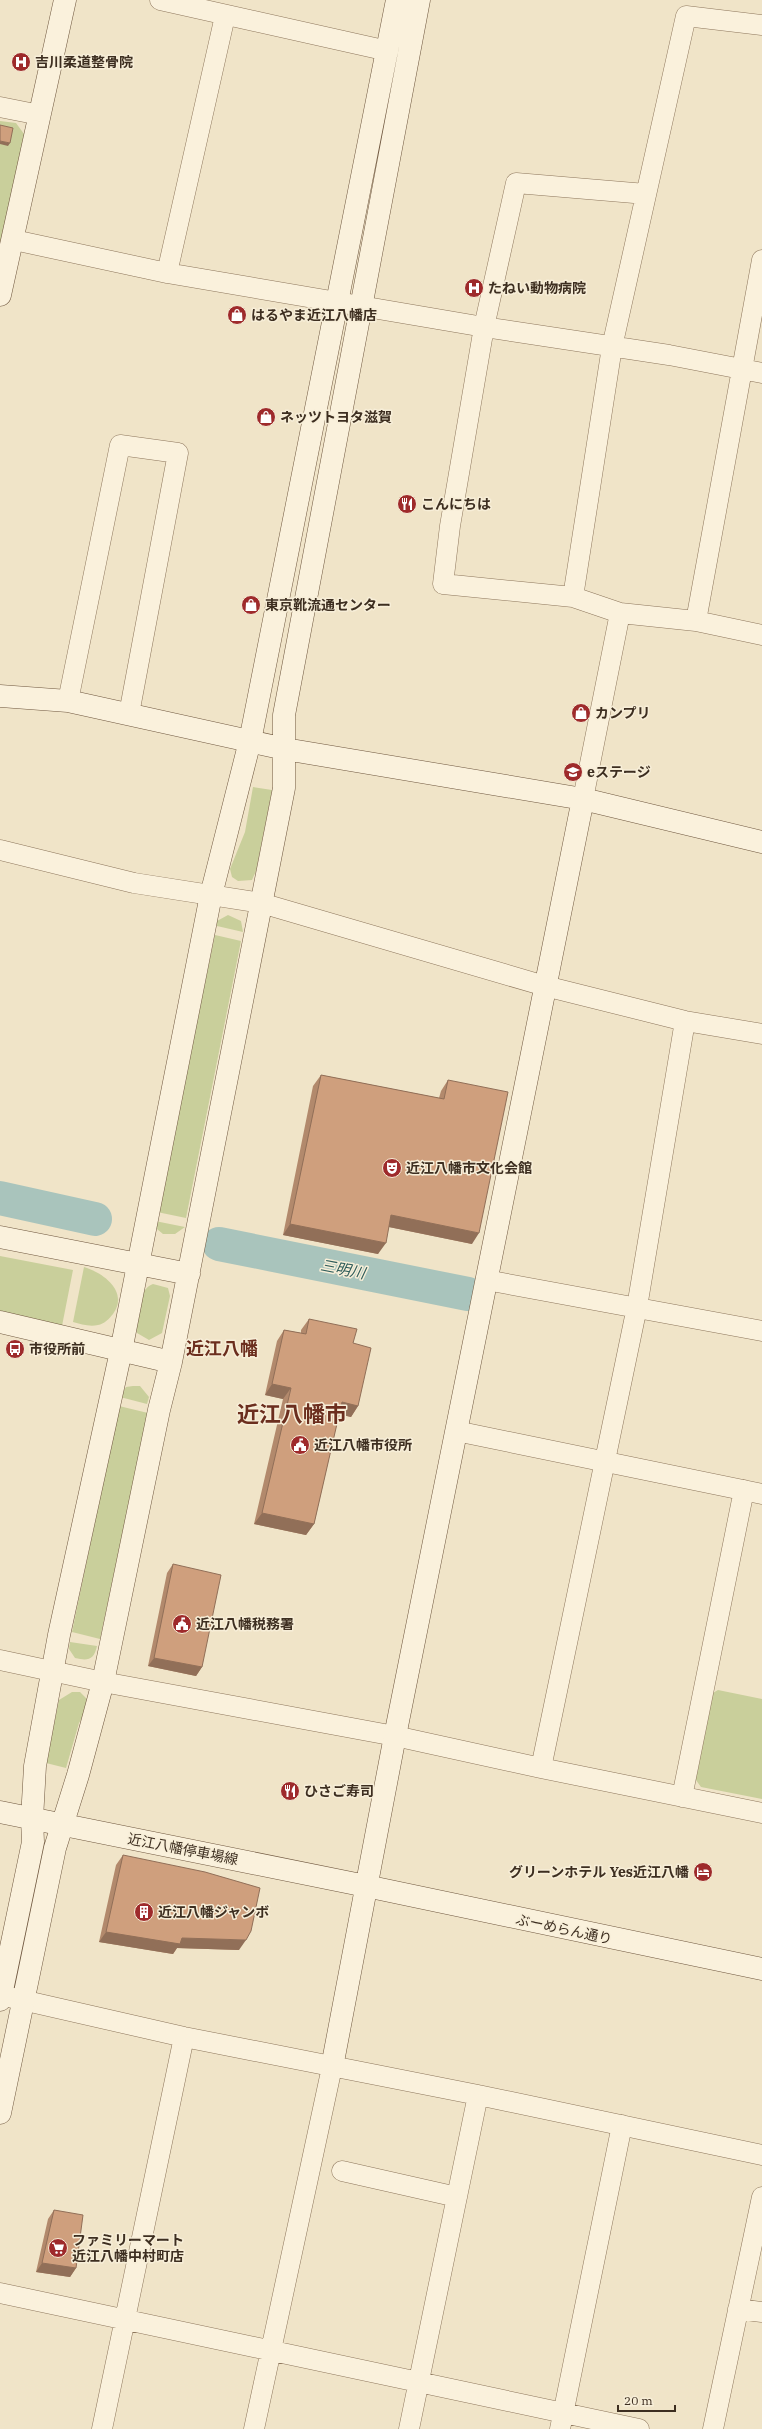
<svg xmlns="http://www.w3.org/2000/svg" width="762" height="2429" viewBox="0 0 762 2429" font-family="'IBM Plex Serif','Noto Sans JP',serif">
<rect width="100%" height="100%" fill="#f0e4c8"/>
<path fill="#c9cf9b" d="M0 121 16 123 27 138 0 269Z
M253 787 272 790 256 871 252 880 238 881 232 877 230 869 245 832Z
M228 915 241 921 243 932 217 926V921Z
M215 935 241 941 186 1218 157 1212Z
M155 1221 185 1227 175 1234H163L157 1229Z
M0 1256 73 1270 62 1326 0 1313Z
M84 1267C104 1273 129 1292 113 1314 109 1319 104 1324 98 1325 89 1327 81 1324 73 1322Z
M153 1284 168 1288 170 1296 162 1333 149 1340 137 1333C134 1318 137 1290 153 1284Z
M133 1386H140L149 1397 147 1404 120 1397 126 1387Z
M119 1406 148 1413 100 1639 72 1632Z
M70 1642 97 1646C94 1660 88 1661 75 1658L69 1649Z
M718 1690 762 1699V1799L701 1787 693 1776 711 1694Z
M72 1692H80L87 1699 85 1713 79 1723 66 1768 46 1763 59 1700Z"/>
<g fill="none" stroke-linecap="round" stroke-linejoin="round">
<path stroke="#a9c4bc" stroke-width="34" d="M0 1198 95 1219
M219 1244 468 1294"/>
<g stroke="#8d765c" stroke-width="21">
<path id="street" d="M160 0 388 51
M0 107 40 115
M646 194 516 183 484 327 450 526 443 584 573 597 620 613 696 621 762 635
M14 240 167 273 484 327 669 355 762 373
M167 273 225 16
M573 597 612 347 686 16 762 25
M696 621 762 260
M68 701 120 445 178 453 129 714
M583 799 620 613
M0 850 134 883 261 903 545 986 685 1021 762 1034
M486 1280 762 1331
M456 1431 762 1494
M0 1660 103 1682 395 1736 541 1768 762 1813
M541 1768 637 1307 685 1021
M682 1797 744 1490
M0 1995 184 2037 478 2095 762 2155
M342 2171 457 2197
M0 2293 639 2429
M738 2309 762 2312
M102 2429 184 2037
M254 2429 332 2067
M409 2429 478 2095
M560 2429 622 2125
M713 2429 762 2197"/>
</g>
<g stroke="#6f573f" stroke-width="23">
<path id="secondary" d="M0 295 65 0
M0 696 68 701 285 749 583 799 762 842
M0 1237 189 1274
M0 1322 171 1362
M0 1812 366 1886 762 1969
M0 2000 33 1842 32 1819 35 1766 59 1635 121 1351 211 895 250 741 397 0
M332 2067 395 1736 583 799
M0 2113 55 1848 78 1775 103 1682 159 1410 171 1362 284 788V715L419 0"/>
</g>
<use href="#street" stroke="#faf1dc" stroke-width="20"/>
<use href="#secondary" stroke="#faf1dc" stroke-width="22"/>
</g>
<path fill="#b2896c" d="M321 1075 439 1098 441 1091 448 1080 472 1244 389 1227 378 1254 283 1235 313 1086Z
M309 1319 353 1343 358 1406 351 1417 339 1414 314 1524 306 1535 254 1524 283 1399 265 1395 277 1341 284 1330 301 1333V1330Z
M173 1564 202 1667 196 1676 148 1666 167 1573Z
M123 1855 239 1950 177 1948 173 1954 99 1942 116 1865Z
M54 2210 76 2268 70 2277 36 2272 48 2219Z"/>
<path fill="#916f58" d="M0 141 10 143 8 146 0 144Z
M391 1215 479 1233 472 1244 384 1226Z
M290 1224 386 1243 378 1254 283 1235Z
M272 1384 291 1388 283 1399 265 1395Z
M342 1402 358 1406 351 1417 334 1413Z
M262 1513 314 1524 306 1535 254 1524Z
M154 1658 202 1667 196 1676 148 1666Z
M106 1932 182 1938 246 1940 239 1950 177 1948 173 1954 99 1942Z
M42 2263 76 2268 70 2277 36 2272Z"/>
<path fill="#cf9f7d" stroke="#916f58" d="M0 125 13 128 10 143 0 141Z
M321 1075 444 1099 448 1080 508 1092 479 1233 391 1215 386 1243 290 1224Z
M309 1319 357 1329 353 1343 371 1348 358 1406 342 1402 314 1524 262 1513 291 1388 272 1384 284 1330 306 1334Z
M173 1564 221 1575 202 1667 154 1658Z
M123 1855 205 1872 260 1888 251 1931 246 1940 182 1938 180 1944 106 1932Z
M54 2210 83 2215 76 2268 42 2263Z"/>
<defs>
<g id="hospital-disc" transform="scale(1)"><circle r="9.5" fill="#9e2a2b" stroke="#f7eed8"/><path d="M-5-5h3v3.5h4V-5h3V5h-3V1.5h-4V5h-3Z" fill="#fff"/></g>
<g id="shop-disc" transform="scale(1)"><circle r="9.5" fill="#9e2a2b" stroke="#f7eed8"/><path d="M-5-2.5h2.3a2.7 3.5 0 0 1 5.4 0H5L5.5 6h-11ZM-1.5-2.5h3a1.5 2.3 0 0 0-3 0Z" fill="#fff"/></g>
<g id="restaurant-disc" transform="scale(1)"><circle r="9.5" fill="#9e2a2b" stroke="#f7eed8"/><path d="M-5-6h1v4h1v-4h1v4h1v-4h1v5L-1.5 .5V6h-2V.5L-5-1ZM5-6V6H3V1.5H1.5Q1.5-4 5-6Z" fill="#fff"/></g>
<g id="school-disc" transform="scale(1)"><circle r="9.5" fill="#9e2a2b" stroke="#f7eed8"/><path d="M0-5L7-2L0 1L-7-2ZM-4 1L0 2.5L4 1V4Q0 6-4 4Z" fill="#fff"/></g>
<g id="theatre-disc" transform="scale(1)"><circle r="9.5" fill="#9e2a2b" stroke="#f7eed8"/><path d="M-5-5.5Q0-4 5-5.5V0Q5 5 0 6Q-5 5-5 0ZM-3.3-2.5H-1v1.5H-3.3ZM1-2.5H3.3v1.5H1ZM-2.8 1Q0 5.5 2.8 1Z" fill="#fff"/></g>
<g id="bus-disc" transform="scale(1)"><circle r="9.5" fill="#9e2a2b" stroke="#f7eed8"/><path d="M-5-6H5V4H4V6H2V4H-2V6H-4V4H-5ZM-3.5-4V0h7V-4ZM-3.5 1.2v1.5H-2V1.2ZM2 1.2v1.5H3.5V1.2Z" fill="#fff"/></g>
<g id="civic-disc" transform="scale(1)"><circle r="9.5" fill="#9e2a2b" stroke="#f7eed8"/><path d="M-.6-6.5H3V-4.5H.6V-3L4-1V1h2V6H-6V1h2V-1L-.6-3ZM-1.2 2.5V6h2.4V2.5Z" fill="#fff"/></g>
<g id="hotel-disc" transform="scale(1)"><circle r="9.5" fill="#9e2a2b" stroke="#f7eed8"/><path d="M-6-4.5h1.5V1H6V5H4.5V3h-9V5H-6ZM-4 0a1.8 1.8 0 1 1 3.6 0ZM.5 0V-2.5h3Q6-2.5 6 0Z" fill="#fff"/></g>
<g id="building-disc" transform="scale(1)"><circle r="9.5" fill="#9e2a2b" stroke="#f7eed8"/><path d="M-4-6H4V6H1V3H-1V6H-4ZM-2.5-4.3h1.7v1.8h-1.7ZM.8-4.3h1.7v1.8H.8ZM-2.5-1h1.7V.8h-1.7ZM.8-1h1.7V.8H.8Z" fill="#fff"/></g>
<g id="supermarket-disc" transform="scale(1)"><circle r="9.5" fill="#9e2a2b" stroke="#f7eed8"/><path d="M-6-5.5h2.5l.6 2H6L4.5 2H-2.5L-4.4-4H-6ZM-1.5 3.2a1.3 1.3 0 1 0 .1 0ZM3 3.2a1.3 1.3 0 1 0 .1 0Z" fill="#fff"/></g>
</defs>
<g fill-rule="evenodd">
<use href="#hospital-disc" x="21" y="62"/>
<use href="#hospital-disc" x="474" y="288"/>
<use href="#shop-disc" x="237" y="315"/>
<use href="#shop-disc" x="266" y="417"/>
<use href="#restaurant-disc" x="407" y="504"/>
<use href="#shop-disc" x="251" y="605"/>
<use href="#shop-disc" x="581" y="713"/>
<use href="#school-disc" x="573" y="772"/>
<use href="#theatre-disc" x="392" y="1168"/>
<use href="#bus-disc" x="15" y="1349"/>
<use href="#civic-disc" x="300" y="1445"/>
<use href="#civic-disc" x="182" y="1624"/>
<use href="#restaurant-disc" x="290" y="1791"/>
<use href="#hotel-disc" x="703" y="1872"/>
<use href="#building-disc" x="144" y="1912"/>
<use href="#supermarket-disc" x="58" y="2248"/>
</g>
<g text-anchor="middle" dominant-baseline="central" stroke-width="3" stroke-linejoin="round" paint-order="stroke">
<g font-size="14" font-weight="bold" fill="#3d2e20" stroke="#f7eed8" text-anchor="start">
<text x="35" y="62">吉川柔道整骨院</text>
<text x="488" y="288">たねい動物病院</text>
<text x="251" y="315">はるやま近江八幡店</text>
<text x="280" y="417">ネッツトヨタ滋賀</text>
<text x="421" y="504">こんにちは</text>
<text x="265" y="605">東京靴流通センター</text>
<text x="595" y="713">カンプリ</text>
<text x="587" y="772">eステージ</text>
<text x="406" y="1168">近江八幡市文化会館</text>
<text x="29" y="1349">市役所前</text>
<text x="314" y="1445">近江八幡市役所</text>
<text x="196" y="1624">近江八幡税務署</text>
<text x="304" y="1791">ひさご寿司</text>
<text x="689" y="1872" text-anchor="end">グリーンホテル Yes近江八幡</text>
<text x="158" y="1912">近江八幡ジャンボ</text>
<text x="72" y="2240">ファミリーマート<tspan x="72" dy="16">近江八幡中村町店</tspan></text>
</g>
<g font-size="14" fill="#3d2e20" stroke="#f7eed8">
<text transform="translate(183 1849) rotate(11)">近江八幡停車場線</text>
<text transform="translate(564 1929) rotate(12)">ぶーめらん通り</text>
</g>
<g font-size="15" font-style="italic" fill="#2f5d5a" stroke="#f7eed8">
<text transform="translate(343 1269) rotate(11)">三明川</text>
</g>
<g font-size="18" font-weight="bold" fill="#6b2e1e" stroke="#f7eed8">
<text x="222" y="1348">近江八幡</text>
</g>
<g font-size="22" font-weight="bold" fill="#6b2e1e" stroke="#f7eed8">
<text x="292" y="1413">近江八幡市</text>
</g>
</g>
<path d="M618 2405v6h57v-6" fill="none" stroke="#3d2e20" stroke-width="2"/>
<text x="624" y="2405" font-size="12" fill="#3d2e20" stroke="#f7eed8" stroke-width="3" paint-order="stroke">20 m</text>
</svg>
